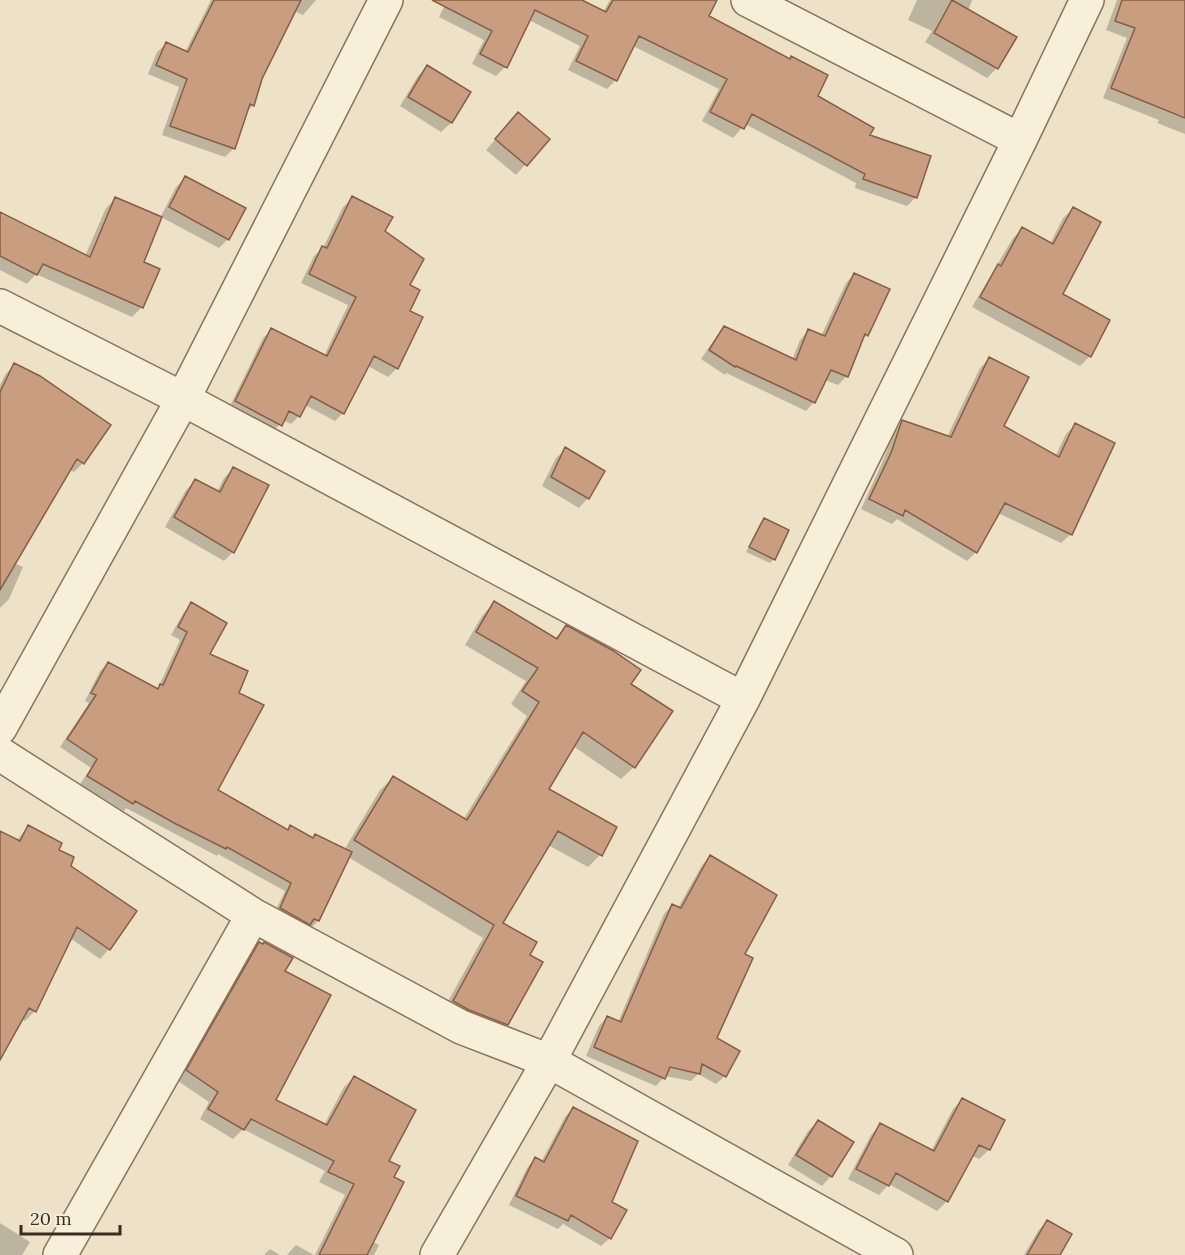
<svg xmlns="http://www.w3.org/2000/svg" width="1185" height="1255" viewBox="0 0 1185 1255" font-family="Lora,serif">
<rect width="100%" height="100%" fill="#ede1c7"/>
<path fill="#0003" d="M211 0H316L303 15 294 11 260 78 253 105 247 111 234 148 225 157 162 135 179 87 148 74 157 52 166 44 185 52Z
M447 0H578L603 12 610 0H698L707 16 868 136 916 197 907 206 855 188 856 183 745 124 733 138 702 121 719 89 633 46 616 80 607 89 568 70 580 46 529 20 505 67 496 76 472 64 484 40 439 17Z
M917 0H972L968 11 997 68 987 78 925 42 932 31 908 20Z
M1117 0H1168L1185 44V134L1157 123 1159 120 1103 98 1127 38 1106 30Z
M427 67 469 93 451 123 441 132 400 106 418 76Z
M518 114 548 139 516 175 486 150Z
M186 177 228 239 219 248 161 217 142 263V307L132 317 36 274 27 284 0 270V213L85 256 106 208 115 199 160 218 176 187Z
M352 198 383 232 408 286V312L421 318 397 368 388 377 368 366 343 413 335 421 305 405 299 416 291 424 283 420 272 433 228 410 263 338 272 330 324 356 348 305 301 283 314 256 323 248 343 207Z
M1073 209 1061 295 1108 321 1090 356 1080 366 972 307 1013 238 1022 229 1050 244 1063 218Z
M854 274 867 335 861 341 847 376 838 385 825 380 814 402 806 411 726 373 725 375 701 359 716 337 724 328 792 360 800 340 808 331 821 336 846 283Z
M989 359 1002 426 1055 457 1066 434 1075 425 1071 534 1061 543 998 513 976 552 967 561 897 519 892 524 861 509 882 463 894 431 903 421 947 437 980 368Z
M14 365 83 463 74 472 69 469 14 563 23 567 9 599 0 608V385L5 375Z
M566 449 588 498 579 508 542 486 556 458Z
M234 468 233 552 224 561 165 527 186 490 196 480 217 492 224 478Z
M764 520 774 559 770 563 746 552 760 524Z
M494 603 554 639 566 627 629 684 634 767 621 779 573 746 546 790 600 855 588 867 548 845 501 923 527 956 507 1024 494 1037 441 1014 483 938 348 857 318 921 310 929 273 916 285 891 218 854 217 856 126 808 124 811 80 784 91 768 60 747 89 703 85 701 100 671 108 663 157 690 158 688 180 640 171 635 184 612 192 604 208 654 237 694 216 791 287 831 290 827 312 839 315 836 344 850 380 790 393 778 463 820 527 716 511 704 526 681 465 645 482 616Z
M28 827 57 851 69 866 109 949 100 959 70 938 35 1011 25 1021 21 1019 0 1056V832L16 841Z
M710 856 742 955 715 1038 725 1076 716 1084 698 1074 691 1081 665 1076 656 1086 586 1056 599 1026 607 1017 618 1022 664 914 672 905 678 908 702 865Z
M260 944 283 971 274 1100 324 1125 344 1087 354 1078 387 1162 392 1178 372 1241 379 1245 374 1255H315L345 1195 319 1182 325 1171 243 1129 233 1139 200 1119 209 1102 178 1081 250 954Z
M962 1100 1003 1121 989 1150 979 1159 971 1155 947 1201 937 1211 889 1184 879 1195 848 1179 871 1135 880 1125 931 1151 953 1109Z
M573 1108 611 1203 610 1238 601 1246 563 1224 558 1229 509 1205 527 1168 535 1159 541 1162 565 1117Z
M818 1122 831 1176 822 1186 788 1165 808 1131Z
M1047 1221 1058 1255H1024L1038 1231Z
M0 1223 30 1242 22 1255H0Z
M296 1245 314 1255H287Z
M270 1249 280 1255H264Z"/>
<path fill="#c99d7f" stroke="#865e44" stroke-width="1.5" d="M214 0H301L262 79 254 106 250 104 235 149 170 126 187 79 156 65 166 42 188 52Z
M432 0H582L606 12 613 0H717L709 16 790 59 791 56 828 75 818 96 874 128 870 135 931 156 917 198 863 179 865 174 752 114 744 129 710 112 727 79 639 36 617 81 576 61 588 36 535 10 507 68 480 54 492 31Z
M952 0 1017 37 998 69 934 33Z
M1122 0H1185V118L1111 88 1135 28 1115 21Z
M427 65 471 92 452 123 408 97Z
M518 112 550 139 527 166 495 139Z
M185 176 246 208 229 240 169 207Z
M352 196 393 217 385 231 424 259 410 285 420 290 410 311 423 317 398 369 374 356 344 414 311 396 300 417 289 411 282 426 235 401 271 328 327 356 356 297 309 274 322 246 327 248Z
M115 197 162 217 144 262 160 269 143 308 43 264 37 275 0 256V212L90 257Z
M1073 207 1101 222 1063 294 1110 320 1091 357 980 297 998 264 1001 266 1022 227 1053 244Z
M854 273 890 289 868 336 865 334 848 377 831 370 815 403 736 366 735 367 709 350 724 326 796 360 808 329 825 336Z
M989 357 1029 377 1004 426 1059 457 1075 423 1115 443 1072 535 1005 503 977 553 905 510 903 516 869 499 891 453 902 420 951 437Z
M14 363 40 376 111 425 84 464 77 459 0 590V392Z
M565 447 605 471 589 499 551 477Z
M233 467 269 485 234 553 174 517 195 479 220 492Z
M764 518 789 530 775 560 749 547Z
M494 601 557 639 566 625 612 650 641 670 631 684 673 711 635 768 583 732 549 789 617 827 602 856 558 831 503 923 537 942 530 955 543 962 508 1025 469 1010 453 1001 494 925 354 840 393 776 467 820 539 702 522 691 538 668 476 632Z
M191 602 227 623 210 654 248 671 239 693 264 705 218 790 288 830 290 825 313 838 315 834 352 852 319 921 314 919 310 925 280 908 291 883 227 847 226 849 176 824 135 801 133 804 87 776 97 759 67 739 96 695 91 693 108 662 158 689 160 684 163 685 187 632 178 627Z
M28 825 62 843 59 850 74 857 71 866 137 911 110 950 77 927 36 1012 29 1008 0 1060V831L20 841Z
M710 855 777 895 745 954 753 958 717 1038 740 1051 726 1077 702 1064 700 1074 670 1067 665 1079 594 1047 607 1016 621 1022 672 904 681 908Z
M259 942 263 944 264 942 293 958 285 971 331 995 276 1100 327 1125 354 1076 416 1110 389 1161 400 1166 394 1177 404 1182 367 1255H319L354 1184 328 1172 334 1161 251 1119 244 1130 208 1109 218 1092 186 1070Z
M962 1098 1005 1120 990 1150 979 1145 948 1202 896 1173 889 1186 856 1169 880 1123 934 1151Z
M573 1107 638 1141 612 1202 627 1210 611 1239 571 1215 568 1221 516 1196 535 1157 544 1162Z
M818 1120 854 1142 832 1177 796 1155Z
M1047 1220 1072 1234 1060 1255H1027Z"/>
<g fill="none" stroke-linecap="round" stroke-linejoin="round">
<g stroke="#88745d" stroke-width="36">
<path id="minor" d="M748 0 1020 140
M0 306 183 399 743 699
M0 728 183 399 386 0
M0 754 253 915 461 1027 549 1061 896 1255
M60 1255 253 915
M437 1255 549 1061 743 699 1020 140 1087 0"/>
</g>
<use href="#minor" stroke="#f8efda" stroke-width="33"/>
</g>
<path d="M21 1225v9h99v-9" fill="none" stroke="#392c20" stroke-width="3"/>
<text x="30" y="1225" font-size="18" fill="#392c20" stroke="#f4ecd7" stroke-width="4.5" paint-order="stroke">20 m</text>
</svg>
